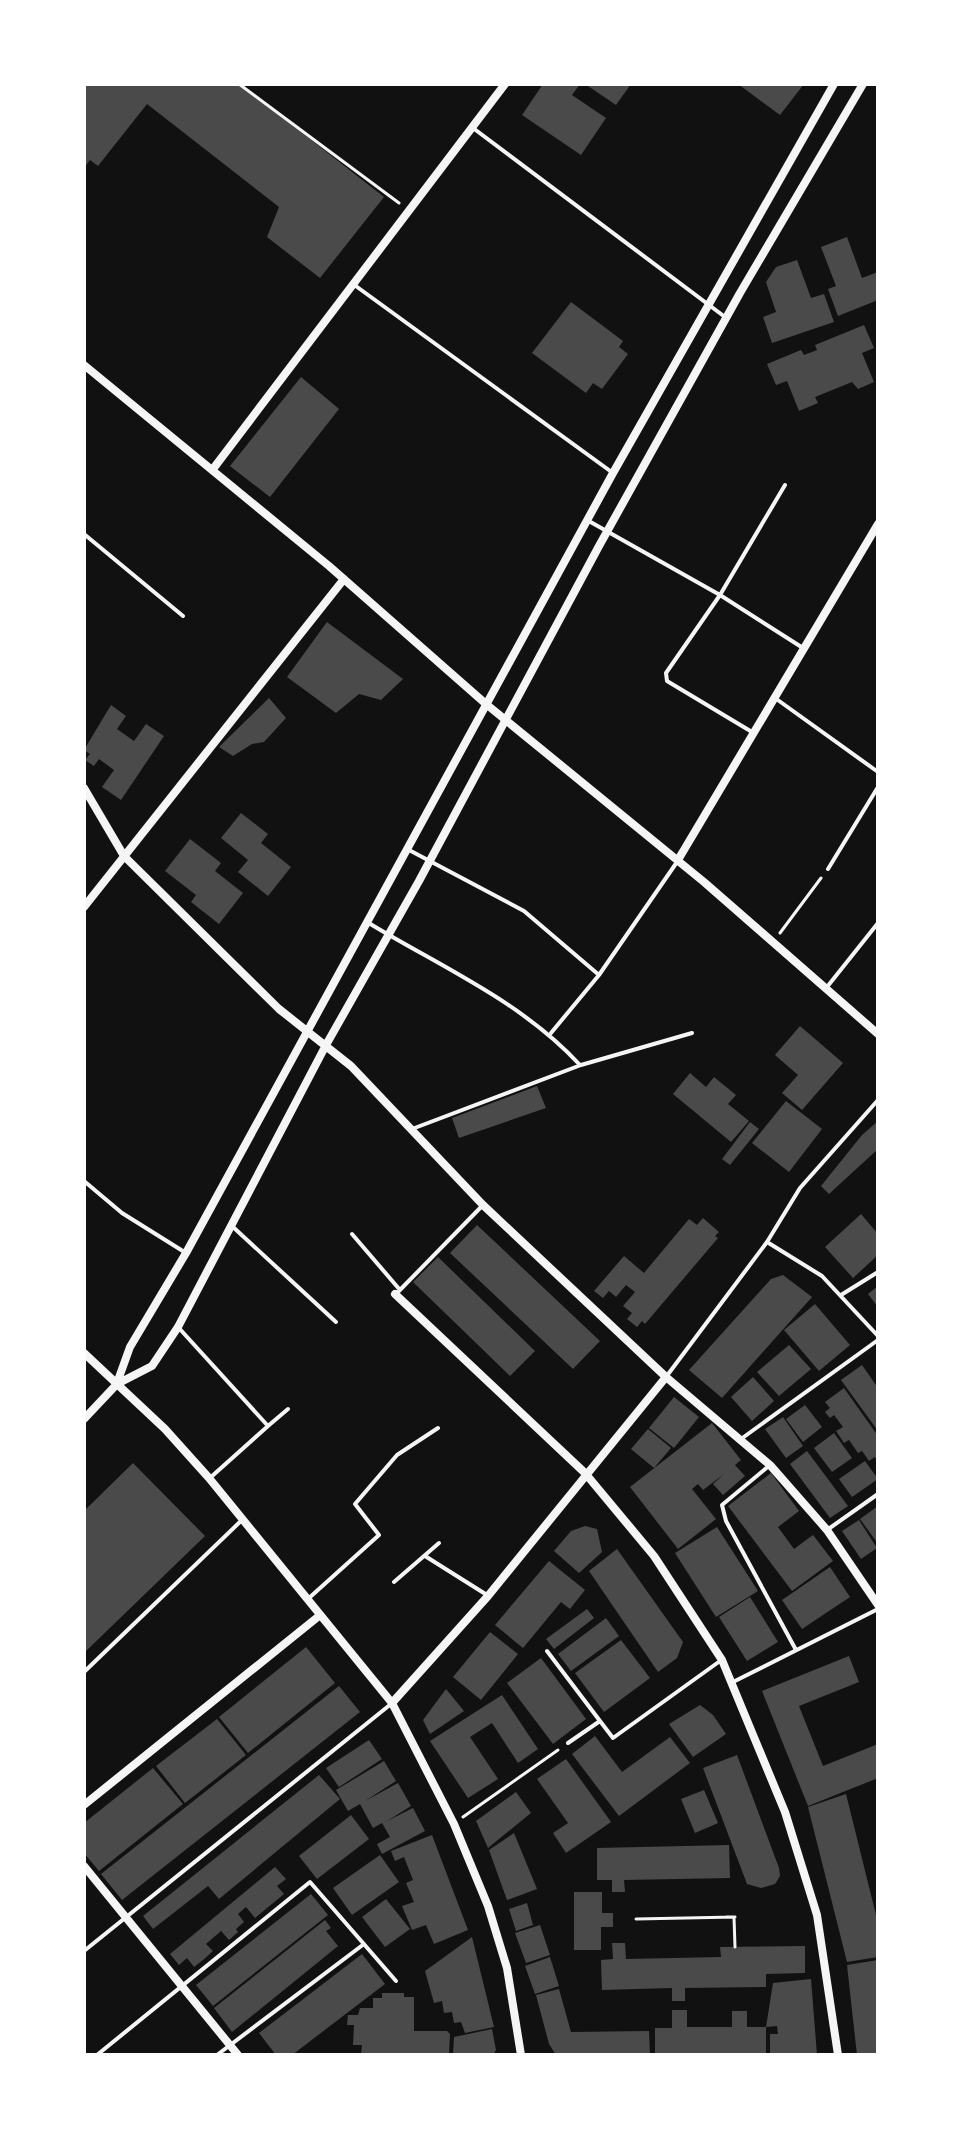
<svg xmlns="http://www.w3.org/2000/svg" width="962" height="2139" viewBox="0 0 962 2139" font-family="'Open Sans',sans-serif">
<rect width="100%" height="100%" fill="#111"/>
<path fill="#4a4a4a" d="M84 84H240L384 197 320 278 267 237 279 207 147 104 98 166 90 160 84 168Z
M543 84H580L572 95 606 118 581 155 522 115Z
M585 84H631L616 105Z
M738 84H804L780 115Z
M847 237 862 278 878 272V300L838 316 828 289 836 286 821 247Z
M797 260 811 298 824 294 834 322 772 343 763 317 776 312 766 282 776 267Z
M571 302 623 341 619 347 628 354 602 389 593 383 586 393 532 353Z
M864 325 874 348 862 353 874 382 858 389 852 382 815 397 818 403 799 411 787 381 776 385 767 364 801 350 804 355 817 350 815 345Z
M301 377 339 409 270 497 230 466Z
M327 622 403 679 381 700 359 694 336 713 287 677Z
M269 698 286 718 264 742 252 744 233 756 219 747Z
M111 705 126 716 117 729 134 741 146 724 164 736 121 800 102 787 114 770 99 759 94 766 85 760 90 754 84 750Z
M241 813 268 834 261 843 291 867 268 896 238 872 248 860 221 838Z
M190 839 221 863 215 871 243 893 219 924 191 902 196 895 165 871Z
M800 1026 843 1063 802 1110 782 1093 798 1075 775 1055Z
M690 1073 706 1087 714 1077 736 1095 728 1104 749 1121 731 1142 673 1094Z
M537 1086 546 1108 459 1138 452 1118Z
M786 1101 822 1129 789 1172 752 1143Z
M878 1121V1149L829 1194 821 1186 862 1135Z
M750 1122 759 1129 730 1165 722 1159Z
M861 1214 878 1234V1255L853 1278 825 1247Z
M703 1218 719 1232 715 1236 718 1238 645 1324 642 1321 637 1327 627 1319 632 1313 623 1306 635 1292 626 1285 616 1297 609 1291 603 1298 594 1291 624 1256 644 1273 689 1219 697 1225Z
M477 1225 600 1341 573 1369 450 1253Z
M438 1257 535 1351 510 1376 413 1282Z
M783 1275 812 1297 722 1398 689 1370 771 1279Z
M878 1286V1307L868 1294Z
M815 1304 850 1345 819 1371 784 1330Z
M789 1345 811 1369 779 1396 757 1372Z
M862 1365 878 1388V1431L841 1380Z
M753 1377 774 1401 752 1421 731 1397Z
M844 1388 878 1436V1462L875 1457 869 1461 862 1451 858 1453 849 1440 844 1443 836 1431 843 1427 834 1415 830 1418 825 1412 830 1408 825 1402Z
M674 1397 699 1417 674 1448 649 1428Z
M805 1405 822 1427 803 1442 786 1419Z
M783 1417 803 1446 786 1458 765 1429Z
M712 1423 741 1460 735 1465 745 1476 723 1495 713 1484 724 1474 703 1490 698 1484 692 1489 716 1519 678 1549 630 1487Z
M648 1429 671 1448 654 1468 631 1449Z
M834 1433 852 1458 832 1472 814 1448Z
M807 1451 848 1506 830 1518 790 1464Z
M865 1461 878 1479 852 1497 839 1479Z
M133 1463 205 1536 84 1653V1511Z
M771 1473 799 1511 778 1527 794 1549 813 1535 833 1561 792 1591 728 1506Z
M878 1506V1539L876 1541 860 1519Z
M859 1520 877 1548 861 1559 842 1531Z
M585 1526 597 1529 602 1552 579 1573 554 1551 571 1531Z
M717 1527 758 1591 716 1617 675 1553Z
M617 1549 683 1642 677 1658 658 1672 589 1571Z
M549 1561 585 1590 570 1609 561 1602 523 1648 495 1625Z
M830 1567 850 1597 802 1629 782 1600Z
M750 1597 778 1642 747 1661 719 1617Z
M587 1609 594 1618 554 1649 546 1639Z
M606 1618 619 1636 571 1671 558 1654Z
M490 1632 518 1654 481 1700 453 1677Z
M621 1640 650 1678 604 1712 575 1673Z
M306 1647 335 1683 248 1753 219 1717Z
M849 1656 859 1682 799 1706 823 1766 878 1744V1778L808 1806 762 1691Z
M541 1658 586 1719 553 1744 507 1683Z
M339 1686 360 1712 122 1900 101 1874Z
M446 1689 464 1711 430 1734 423 1720Z
M502 1695 538 1749 518 1763 492 1723 470 1737 498 1779 468 1798 430 1741Z
M700 1705 713 1715 726 1734 693 1757 669 1724Z
M217 1719 246 1755 185 1803 156 1766Z
M595 1736 622 1772 670 1737 690 1763 619 1816 572 1754Z
M369 1740 382 1759 339 1787 326 1768Z
M737 1755 779 1868 780 1876 775 1884 761 1888 747 1884 703 1768Z
M566 1759 611 1822 566 1853 553 1833 568 1823 537 1779Z
M384 1761 396 1781 365 1801 398 1783 411 1806 387 1821 413 1808 425 1831 382 1854 377 1844 390 1837 382 1823 373 1828 360 1804 348 1811 336 1790Z
M153 1768 183 1804 99 1871 84 1853V1823Z
M319 1775 340 1799 219 1899 208 1886 153 1929 143 1916Z
M704 1790 718 1823 695 1833 681 1799Z
M516 1792 531 1813 488 1848 476 1821Z
M846 1794 878 1923V1957L847 1962 808 1807Z
M351 1815 369 1839 317 1879 299 1856Z
M514 1833 537 1889 507 1900 489 1850Z
M432 1835 468 1930 434 1944 426 1925 412 1930 402 1906 414 1902 406 1883 413 1880 404 1857 395 1861 391 1851Z
M729 1845 730 1878 624 1880 625 1892H612V1880H597V1848Z
M380 1855 399 1882 352 1915 333 1888Z
M275 1867 286 1879 277 1886 284 1894 255 1918 246 1907 238 1914 244 1922 236 1929 238 1932 229 1940 221 1931 206 1944 213 1951 203 1960 194 1967 187 1958 179 1965 170 1954Z
M574 1892H602V1913H613V1927H601V1950H574Z
M311 1894 328 1915 213 2006 196 1985Z
M386 1899 410 1929 385 1947 362 1917Z
M527 1903 533 1925 516 1931 509 1909Z
M325 1920 331 1928 326 1931 338 1946 232 2032 214 2008Z
M540 1925 550 1955 526 1963 515 1933Z
M472 1937 494 2027 465 2033 461 2022 454 2023 452 2012 444 2013 442 2001 434 2003 425 1971Z
M612 1943H625L626 1959 721 1957 720 1947 805 1946V1973L766 1974V1987L685 1988V2001H672V1988L602 1990 601 1960 613 1959Z
M362 1954 385 1984 292 2055H276L259 2033Z
M550 1957 559 1986 535 1994 525 1966Z
M878 1960V2055H857L847 1965Z
M811 1979 817 2055H770V2034H778L777 2026 766 2027V2055H655V2028H672V2010H687V2027H732V2011H747V2027H766L773 1983Z
M559 1989 571 2032 649 2031 650 2055H556L549 2044 536 1995Z
M382 1993H404V1997H414V2031H447L450 2034 449 2055H361L362 2045H353L354 2025H347L348 2015H358L360 2008H373V1998H382Z
M492 2029 496 2050 493 2055H453L454 2037Z"/>
<g fill="none" stroke-linecap="round" stroke-linejoin="round">
<path stroke="#f5f5f5" stroke-width="3" d="M239 84 399 203
M780 933 821 878
M463 1817 558 1750
M734 1917 735 1947
M636 1919 735 1917H726"/>
<path stroke="#f5f5f5" stroke-width="4" d="M473 128 725 317
M353 284 613 473
M587 520 720 595 803 648
M84 534 183 616
M775 698 878 772
M752 732 667 681 666 673 720 595 785 485
M409 850 524 911 599 975
M828 869 878 787
M367 922C441 967 521 1001 580 1065
M827 987 878 923
M551 1033 599 975 677 862
M412 1129 581 1065 692 1033
M84 1181 122 1213 186 1253
M233 1227 336 1322
M352 1234 400 1290
M767 1242 822 1276 878 1336
M397 1293 483 1205
M841 1295 878 1272
M178 1327 268 1426 211 1477
M666 1377 767 1242 800 1188 878 1100
M268 1426 288 1409
M741 1439 878 1340
M770 1465 722 1505 726 1521 796 1650
M827 1530 878 1494
M425 1556 487 1595
M394 1582 439 1543
M309 1598 379 1535 355 1504 397 1455 438 1428
M547 1651 600 1721
M84 1672 243 1519
M733 1682 878 1609
M568 1743 600 1721 613 1738 720 1661
M84 1951 391 1704
M97 2055 310 1882 396 1981
M217 2055 364 1944"/>
<path stroke="#f5f5f5" stroke-width="8" d="M84 365 329 566 486 704 704 882 878 1034
M213 469 505 84
M84 788 124 856 279 1009 351 1066 483 1205 666 1377 770 1465 827 1530 878 1605
M678 860 878 524
M84 907 344 579
M395 1294 585 1473 654 1556 722 1660 785 1812 817 1915 838 2055
M84 1353 165 1429 209 1478 392 1703 454 1824 488 1906 507 1968 521 2055
M117 1383 130 1347 186 1253 613 473 834 84
M84 1419 117 1384 152 1366 178 1327 326 1045 419 881 599 546 740 293 863 84
M392 1703 488 1596 666 1377
M84 1805 319 1616
M84 1866 238 2055"/>
</g>
<rect width="962" height="2139" fill="none" stroke="#ffffff" stroke-width="172"/>
</svg>
